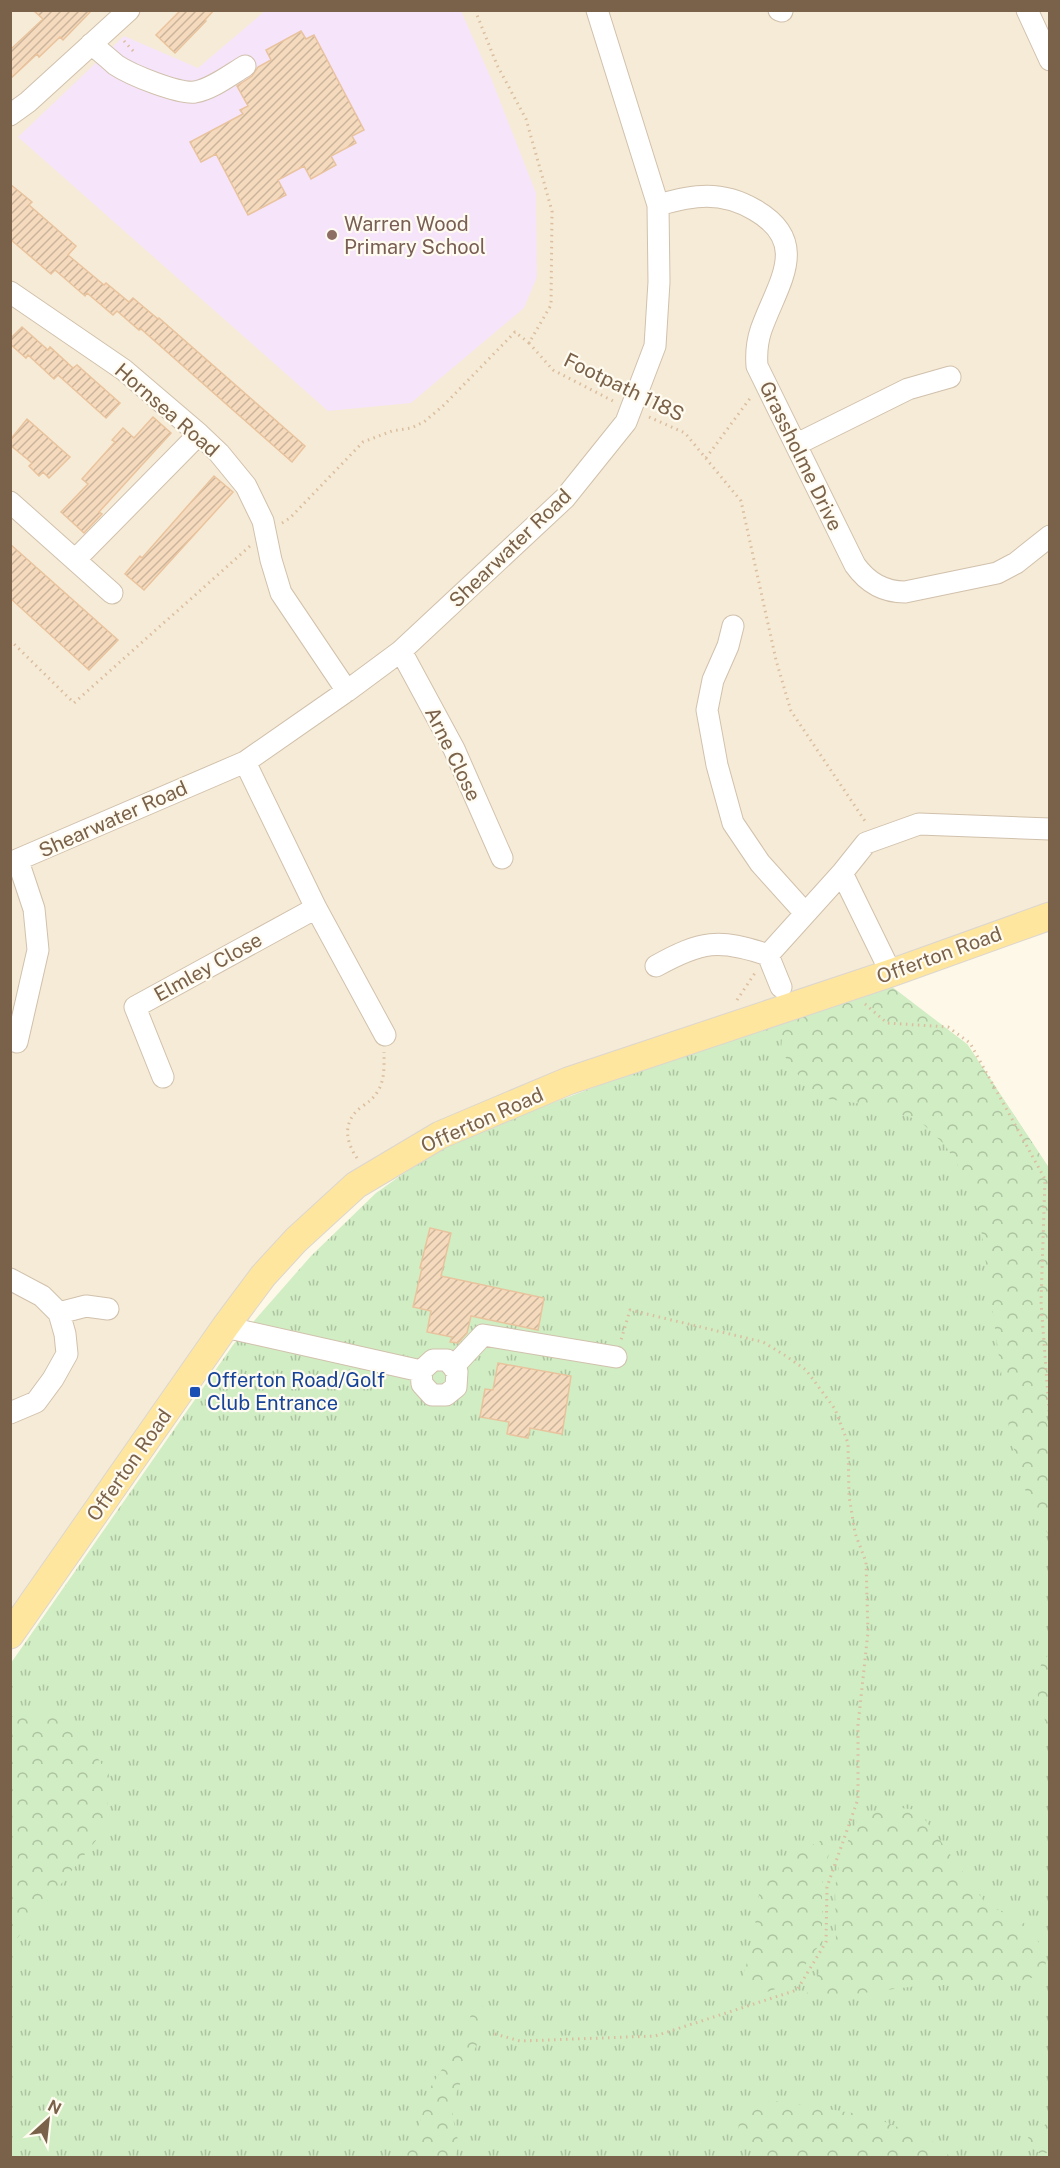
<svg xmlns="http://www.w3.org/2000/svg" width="1060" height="2168" viewBox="0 0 1060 2168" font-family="'Public Sans',sans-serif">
<defs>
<pattern id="grass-tufts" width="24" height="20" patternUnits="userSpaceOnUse" patternTransform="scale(1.5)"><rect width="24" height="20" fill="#d0edc4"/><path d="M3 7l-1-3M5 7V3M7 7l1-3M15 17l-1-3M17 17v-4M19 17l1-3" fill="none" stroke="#aec3a1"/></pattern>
<pattern id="forest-crowns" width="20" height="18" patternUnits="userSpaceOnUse" patternTransform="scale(1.5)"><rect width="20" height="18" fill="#d0edc4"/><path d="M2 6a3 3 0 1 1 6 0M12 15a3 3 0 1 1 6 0" fill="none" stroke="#aec3a1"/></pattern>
<pattern id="building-hatch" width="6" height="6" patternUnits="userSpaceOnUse" patternTransform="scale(1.5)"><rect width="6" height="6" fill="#f5dabd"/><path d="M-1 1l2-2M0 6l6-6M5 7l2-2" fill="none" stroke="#cbb49c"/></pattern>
</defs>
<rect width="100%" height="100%" fill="#fef8e8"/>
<path fill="#f6ebd6" d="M11 11H1049V916L440 1135 296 1240 11 1635Z"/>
<path fill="#f5e4fa" d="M265 11H461L491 78 536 193 537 277 524 308 411 403 328 411 18 137 124 36 198 68Z"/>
<path fill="url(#grass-tufts)" d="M783 1022 967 1044 1049 1168V2157L11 2158V1663L233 1345 311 1256 376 1193 448 1142 683 1054Z"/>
<path fill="url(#forest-crowns)" d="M891 986 967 1044 1049 1168 1050 1393 1045 1419 1050 1432 1049 1536 1027 1496 1010 1435 980 1221 972 1188 945 1145 919 1120 870 1105 814 1097 781 1051 783 1022Z
M1049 1655V1734L1036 1689 1042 1660Z
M20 1710H52L81 1737 109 1773 106 1828 11 1946V1894L21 1840 11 1813 10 1719Z
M892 1807 918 1810 986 1904 1031 1927 1046 1958 1045 1975 1013 1982 917 1986 824 1998 806 1995 836 1944 835 1887 841 1856 858 1819Z
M830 1836 831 1845 822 1883V1941L796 1978 784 1986 756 1996 745 1988 742 1980 753 1941 760 1886 777 1863Z
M476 2005 487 2008 483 2030 452 2103 453 2118 459 2145 455 2157H404L415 2139 430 2088 457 2046Z
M777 2101 871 2116 938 2144 950 2157H764L739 2135 738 2116 747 2104Z
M1049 2122V2153H1039L1030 2146 1028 2136Z"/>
<path fill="url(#building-hatch)" stroke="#e9c39d" stroke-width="1.5" d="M33 10H92L63 40 60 37 39 57 37 54 10 79V50L43 19Z
M181 10H214L205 20 206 21 175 53 156 35Z
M301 31 306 39 314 35 364 130 352 136 356 143 331 156 336 165 311 179 304 166 278 180 286 195 248 215 216 154 201 162 190 142 243 114 240 110 248 106 237 86 252 76 258 67 271 60 266 50Z
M10 184 32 202 29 205 76 246 68 255 104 285 106 283 129 302 133 298 158 319 159 318 305 446 292 462 141 329 139 330 117 311 113 315 87 293 85 296 55 270 51 274 10 239Z
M22 327 48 350 50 347 73 368 77 365 120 403 106 418 58 375 54 379 28 355 26 358 10 344V339Z
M153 417 171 433 99 512 102 514 84 533 61 512 88 484 82 479 115 442 112 440 123 428 134 438Z
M27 419 70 457 49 478 43 472 39 476 29 466 32 463 10 445V440Z
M214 476 233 492 144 590 125 574 140 556 142 558Z
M10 544 118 640 89 670 10 598Z
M430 1228 451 1233 441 1276 544 1298 538 1330 471 1316 467 1333 458 1343 450 1342 452 1337 427 1332 431 1311 413 1307 422 1268H420Z
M498 1363 571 1376 562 1434 530 1428 528 1438 507 1434 509 1422 480 1417 485 1389 493 1390Z"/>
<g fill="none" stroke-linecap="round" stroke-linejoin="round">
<g stroke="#d1c1ac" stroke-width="23">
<path id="minor" d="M779 10 782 11
M1027 10 1050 60
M91 44C100 51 108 58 116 65 131 75 178 94 195 92 212 89 230 75 245 66
M10 115 28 102 129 10
M658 205C693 195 721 190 755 210 812 243 777 284 761 330 757 342 756 353 757 366L855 565C867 582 883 592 905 592L997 573 1016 563 1050 536
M10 292 124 370 199 434 219 453 246 486 263 521 271 560 281 593 347 691
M797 444 908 389 950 377
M10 502 112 593
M75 560 199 434
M733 626 728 646 713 680 707 710 717 765 733 823 760 863 805 913
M401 651 454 749 502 858
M245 762 316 908 385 1035
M10 863 245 762 347 691 401 651 565 498 626 422 655 346 659 282 658 205 597 10
M656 966C701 941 719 938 768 955
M891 973 842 873 866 843 919 824 1050 829
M781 987 768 955 842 873
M17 1042 38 950 34 909 18 861
M163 1077 135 1007 316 908
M10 1279 42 1296 59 1313 65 1334 67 1354 53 1379 36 1402 10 1413
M59 1313 86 1306 108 1309
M225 1327 421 1371 433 1360H447L457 1371 456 1387 446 1395H432L422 1384 421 1371
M453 1367 483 1335 616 1357"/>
</g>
<g stroke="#dcd6d0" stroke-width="29">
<path id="major" d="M10 1635 225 1327 263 1276 296 1240 356 1185 440 1135 568 1081 891 973 1050 916"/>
</g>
<path stroke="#dbbea0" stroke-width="3" stroke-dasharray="1.5 4.5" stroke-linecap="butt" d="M475 10 497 65 526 119 552 211 551 305 529 343 553 370 613 401
M124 41 134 52
M649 417 685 433 741 501 776 660 791 711 867 824
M706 458 751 397
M282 523 290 518 363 442 392 431 411 428 424 422 444 405 515 332 529 343
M10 640 74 703 250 546
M737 1000 755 973
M865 1004 887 1023 948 1027 970 1043 1045 1179 1041 1302 1050 1423
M357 1158C346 1142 342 1123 360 1108 368 1102 374 1099 379 1089 385 1078 384 1064 384 1052
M495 2034 520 2041 655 2036 797 1990 826 1942 827 1887 858 1799V1725L868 1632 866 1562 855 1533 849 1496 848 1443 835 1409 806 1370 786 1356 763 1342 630 1310 621 1340"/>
<use href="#minor" stroke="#fff" stroke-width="21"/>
<use href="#major" stroke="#ffe69e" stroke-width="27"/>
</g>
<circle fill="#8d6e63" stroke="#fffbf0" stroke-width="2" cx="332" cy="235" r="6"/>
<rect fill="#1a4fb4" stroke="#fffbf0" stroke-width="2" x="189" y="1386" width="12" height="12" rx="3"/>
<g text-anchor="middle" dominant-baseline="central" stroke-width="4.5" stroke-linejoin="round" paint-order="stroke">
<g font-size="20" fill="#785e54" stroke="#fffbf0" text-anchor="start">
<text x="344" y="224">Warren Wood<tspan x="344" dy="23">Primary School</tspan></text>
</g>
<g font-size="20" fill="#7a6149" stroke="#fffbf0">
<text transform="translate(624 387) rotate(26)">Footpath 118S</text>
<text transform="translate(167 410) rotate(41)">Hornsea Road</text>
<text transform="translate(801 456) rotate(64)">Grassholme Drive</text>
<text transform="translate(510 548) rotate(-44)">Shearwater Road</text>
<text transform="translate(453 754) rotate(64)">Arne Close</text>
<text transform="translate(113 819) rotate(-24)">Shearwater Road</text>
<text transform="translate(939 955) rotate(-20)">Offerton Road</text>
<text transform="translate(208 967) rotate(-29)">Elmley Close</text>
<text transform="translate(482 1120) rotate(-24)">Offerton Road</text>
<text transform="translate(129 1465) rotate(-55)">Offerton Road</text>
</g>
<g font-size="20" fill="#164399" stroke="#fffbf0" text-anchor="start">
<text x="207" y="1380">Offerton Road/Golf<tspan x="207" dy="23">Club Entrance</tspan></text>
</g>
</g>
<rect width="1060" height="2168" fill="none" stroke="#7a6149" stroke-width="24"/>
<g transform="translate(48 2120) rotate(27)" stroke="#fffbf0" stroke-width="4.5" paint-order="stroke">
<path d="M0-4.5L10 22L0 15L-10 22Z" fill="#7a6149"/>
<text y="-9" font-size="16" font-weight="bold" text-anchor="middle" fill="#7a6149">N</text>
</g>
</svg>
